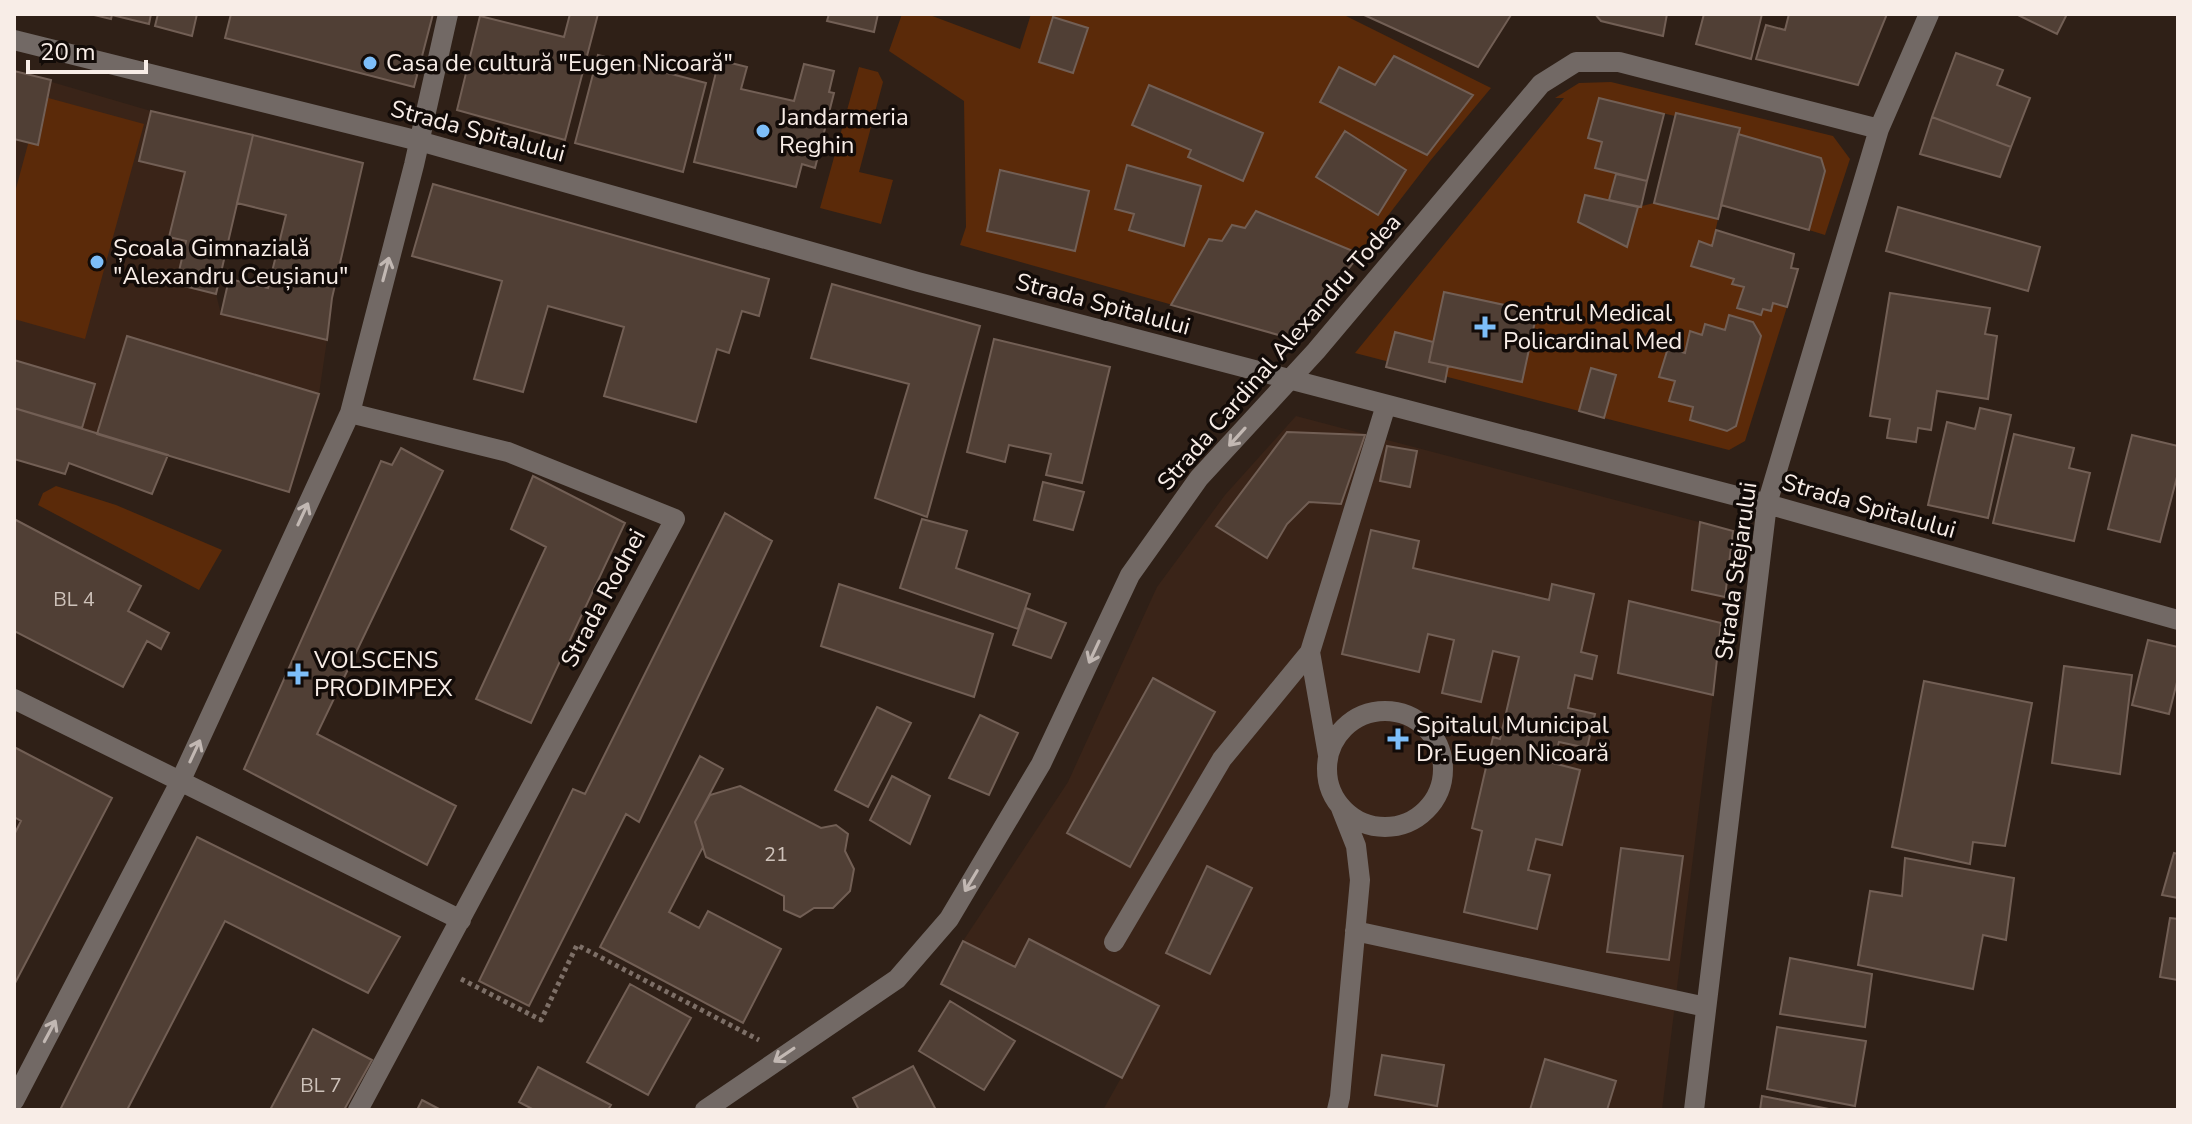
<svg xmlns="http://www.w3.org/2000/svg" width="2192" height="1124" viewBox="0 0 2192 1124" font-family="'Nunito Sans',sans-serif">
<rect width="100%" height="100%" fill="#2f2017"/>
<path fill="#3a2418" d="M14 71 151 111 140 161 185 172 169 237 186 241 176 284 216 294 221 314 327 340 319 394 289 492 14 408Z
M1296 416 1733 531 1662 1110H1103L1121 1078 941 984 963 941 1068 782 1157 587 1225 495Z"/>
<path fill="#5b2a09" d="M902 14H927L1020 49 1031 14H1342L1491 88 1430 161 1293 339 960 245 966 227 964 101 889 51Z
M859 67 878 72 883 82 859 172 893 180 881 224 820 208Z
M1611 82 1833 136 1850 159 1825 235 1809 230 1825 171 1821 158 1738 134 1739 128 1677 113 1675 116 1599 99 1589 138 1602 142 1596 168 1615 174 1609 200 1585 195 1578 222 1626 247 1638 207 1654 203 1718 219 1712 246 1699 242 1691 266 1734 279 1733 284 1744 287 1738 308 1760 315 1763 309 1771 311 1773 303 1787 307 1745 441 1729 450 1604 418 1616 376 1592 369 1579 411 1355 353 1564 98H1555L1579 83Z
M41 96 144 124 85 339 14 319V196Z
M56 486 116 505 222 550 199 590 38 505 43 493Z"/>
<path fill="#503f35" stroke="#725f55" stroke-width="2" d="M90 14H151L149 24 112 15 111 19Z
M158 14H197L192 36 155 26Z
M231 14H433L414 87 225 38Z
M570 14H598L565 140 457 110 480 16 564 37Z
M829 14H878L874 32 827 21Z
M1362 14H1509L1511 15 1478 67Z
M1595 14H1667L1663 36 1601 21Z
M1704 14H1762L1751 59 1696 44Z
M1789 14H1887L1858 85 1756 59 1766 25 1785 30Z
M2016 14H2067L2057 34Z
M1053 17 1088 28 1073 73 1039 62Z
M1956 53 2003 70 1997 85 2030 98 2011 147 1932 117Z
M598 55 706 83 683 172 575 143Z
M1394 56 1473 95 1427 155 1320 102 1339 67 1375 85Z
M719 60 747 67 741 89 794 101 804 64 834 71 829 92 834 93 815 168 802 164 796 187 694 162Z
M14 71 51 80 38 145 14 139Z
M1149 85 1263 133 1243 181 1188 157 1191 150 1132 125Z
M1599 98 1664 114 1647 181 1595 168 1602 142 1588 138Z
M151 111 253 135 216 294 176 284 186 241 169 237 185 172 139 161Z
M1676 113 1740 128 1718 219 1654 203Z
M1932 117 2011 147 2000 177 1920 154Z
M1345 131 1406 170 1378 215 1316 177Z
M1738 134 1821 158 1825 171 1809 230 1721 205Z
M253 135 363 163 332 298 327 340 221 314 229 279 268 288 286 215 237 203Z
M1127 165 1201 186 1184 246 1129 230 1134 214 1115 209Z
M1000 170 1089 191 1075 251 987 231Z
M1616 174 1647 181 1641 207 1609 200Z
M433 184 769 279 759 316 742 311 729 353 717 349 696 422 604 396 624 327 548 306 523 392 474 379 502 281 412 256Z
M1585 195 1638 207 1627 247 1578 222Z
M1898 207 2040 247 2028 291 1886 251Z
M1256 211 1360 254 1293 339 1171 305 1209 239 1222 241 1232 225 1245 228Z
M1716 230 1794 254 1791 268 1798 269 1787 307 1773 303 1771 311 1763 309 1761 315 1737 308 1744 287 1732 284 1734 279 1691 266 1699 241 1712 246Z
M832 284 980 326 927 517 875 498 909 384 811 358Z
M1444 292 1537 312 1522 382 1429 362Z
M1890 293 1990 308 1985 334 1997 336 1988 399 1937 391 1931 430 1918 428 1916 442 1887 438 1890 419 1870 416Z
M1729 315 1753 322 1761 336 1736 426 1727 431 1690 420 1693 407 1669 401 1675 381 1659 377 1668 348 1685 353 1690 331 1702 335 1705 324 1725 330Z
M1395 332 1433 342 1429 362 1448 366 1445 382 1386 367Z
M127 336 319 394 289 492 97 434Z
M994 339 1110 367 1082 483 1046 475 1051 454 1009 445 1005 462 967 452Z
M14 360 95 384 82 428 14 408Z
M1591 368 1616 375 1604 418 1579 411Z
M14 408 168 455 152 494 69 463 65 474 14 459Z
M1980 408 2011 415 1988 518 1928 505 1947 422 1975 429Z
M1287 432 1365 435 1341 504 1309 502 1287 524 1267 558 1216 526Z
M2014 434 2074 448 2069 468 2090 473 2074 541 1993 523Z
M2132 435 2178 446V473L2160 542 2108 529Z
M1387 446 1417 451 1410 487 1380 481Z
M401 448 443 471 317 734 456 806 427 865 244 769 381 461 392 465Z
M533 476 625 523 531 723 476 699 546 547 511 529Z
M1043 482 1084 492 1073 530 1034 520Z
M725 513 772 541 639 822 626 814 529 1006 479 981 573 789 585 794Z
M14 519 141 586 128 611 169 633 161 649 147 641 123 687 14 631Z
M922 519 967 531 956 568 1030 594 1018 629 900 588Z
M1700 522 1733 531 1725 597 1692 590Z
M1371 530 1419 541 1413 568 1549 600 1552 584 1594 594 1581 652 1597 656 1592 679 1575 675 1568 708 1595 714 1587 748 1559 742 1553 763 1580 770 1562 845 1536 839 1528 870 1550 875 1537 929 1464 912 1482 831 1472 828 1493 737 1500 739 1519 657 1493 651 1481 702 1442 693 1454 640 1428 634 1419 672 1342 654Z
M839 584 993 634 974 697 821 646Z
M1629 601 1721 623 1713 695 1618 673Z
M1026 608 1066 623 1051 658 1013 645Z
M2148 640 2178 647V678L2169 714 2132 705Z
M2064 666 2132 675 2120 774 2052 763Z
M1153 678 1215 712 1130 867 1067 833Z
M1924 681 2032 703 2005 846 1973 842 1970 864 1892 847Z
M877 707 911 723 868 807 835 790Z
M980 715 1018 733 989 795 949 778Z
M14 747 112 798 14 985V835L21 821 14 817Z
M700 756 723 769 695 822 703 847 669 912 699 928 708 911 781 949 743 1023 600 947Z
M892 776 930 796 910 844 870 820Z
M740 786 821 828 836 825 848 834 845 851 854 869 850 891 833 908H814L800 917 784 910V896L706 857 695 822 710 795Z
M197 837 400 937 368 993 225 921 127 1110H60Z
M1621 848 1683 856 1669 960 1607 952Z
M2174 853 2178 854V898L2162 895Z
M1905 858 2014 878 2006 940 1983 935 1973 989 1858 965 1870 891 1902 896Z
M1207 866 1252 888 1210 974 1166 953Z
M2170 918 2178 919V980L2160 977Z
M1029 939 1159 1006 1122 1078 941 984 963 941 1015 967Z
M1790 958 1872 974 1865 1027 1780 1014Z
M630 984 691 1018 648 1095 587 1062Z
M950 1001 1015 1041 984 1090 919 1051Z
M1777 1027 1866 1041 1855 1106 1767 1089Z
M313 1029 372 1060 344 1110H270Z
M1382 1055 1444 1065 1437 1106 1375 1095Z
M1545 1059 1616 1081 1607 1110H1530Z
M913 1066 936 1110H859L853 1098Z
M538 1067 611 1105 608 1110H534L519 1102Z
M1762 1096 1834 1110H1760Z
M422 1100 441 1110H417Z"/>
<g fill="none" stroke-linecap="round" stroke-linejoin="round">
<path stroke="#7d6f67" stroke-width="5" stroke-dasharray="4 4" stroke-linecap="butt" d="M461 979 541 1020 577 945 759 1040"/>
<path stroke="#726965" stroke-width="20" d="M14 40 419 141 918 282 1767 504 2178 620
M350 413 508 452 675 519 358 1110
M14 699 461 920
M1327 769a58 58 0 1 1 116 0a58 58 0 1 1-116 0Z
M1328 755 1310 652 1386 405
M1355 931 1706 1007
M1114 942 1222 759 1310 652
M14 1101 180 782 350 413 414 165 448 14
M705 1110 897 979 949 919 1041 764 1130 575 1199 478 1316 351 1541 84 1576 62H1619L1879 129
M1337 1110 1340 1097 1360 880 1356 846 1341 808
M1694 1110 1767 504 1879 129 1929 14"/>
</g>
<defs><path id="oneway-shaft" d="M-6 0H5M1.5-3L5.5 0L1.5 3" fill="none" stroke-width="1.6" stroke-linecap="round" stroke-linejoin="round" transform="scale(2)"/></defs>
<g stroke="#c2b8b3">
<use href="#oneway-shaft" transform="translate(386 269) rotate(-75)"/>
<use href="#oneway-shaft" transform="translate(1237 437) rotate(132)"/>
<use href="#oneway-shaft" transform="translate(303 514) rotate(-65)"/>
<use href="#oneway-shaft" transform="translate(1094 652) rotate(115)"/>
<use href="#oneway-shaft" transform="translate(195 751) rotate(-65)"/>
<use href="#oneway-shaft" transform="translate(971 881) rotate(121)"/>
<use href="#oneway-shaft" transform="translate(50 1031) rotate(-62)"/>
<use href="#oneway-shaft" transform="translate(784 1055) rotate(146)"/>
</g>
<g fill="#7dbef9" stroke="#120b08" stroke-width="3">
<circle cx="370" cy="63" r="8"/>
<circle cx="763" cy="131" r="8"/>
<circle cx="97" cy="262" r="8"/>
<path d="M1481 315h8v8h8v8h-8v8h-8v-8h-8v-8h8z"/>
<path d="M294 662h8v8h8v8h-8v8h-8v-8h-8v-8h8z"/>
<path d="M1394 727h8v8h8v8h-8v8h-8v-8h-8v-8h8z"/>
</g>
<g text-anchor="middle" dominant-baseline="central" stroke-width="7" stroke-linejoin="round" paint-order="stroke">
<g font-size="20" fill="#cec2ba">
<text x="74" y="599">BL 4</text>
<text x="776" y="854">21</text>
<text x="321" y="1085">BL 7</text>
</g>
<g font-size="24" fill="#f8ede7" stroke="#120b08" text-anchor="start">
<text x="386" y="63">Casa de cultură "Eugen Nicoară"</text>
<text x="779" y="117">Jandarmeria<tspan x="779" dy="28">Reghin</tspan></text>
<text x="113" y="248">Școala Gimnazială<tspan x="113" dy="28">"Alexandru Ceușianu"</tspan></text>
<text x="1503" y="313">Centrul Medical<tspan x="1503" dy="28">Policardinal Med</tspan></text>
<text x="314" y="660">VOLSCENS<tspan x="314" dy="28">PRODIMPEX</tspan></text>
<text x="1416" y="725">Spitalul Municipal<tspan x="1416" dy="28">Dr. Eugen Nicoară</tspan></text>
</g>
<g font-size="24" fill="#f8ede7" stroke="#120b08">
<text transform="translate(478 131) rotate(15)">Strada Spitalului</text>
<text transform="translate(1103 304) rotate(15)">Strada Spitalului</text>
<text transform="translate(1279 352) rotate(-49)">Strada Cardinal Alexandru Todea</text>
<text transform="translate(1869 506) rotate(16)">Strada Spitalului</text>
<text transform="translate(1736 571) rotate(-82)">Strada Stejarului</text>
<text transform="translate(603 598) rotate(-62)">Strada Rodnei</text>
</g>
</g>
<rect width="2192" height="1124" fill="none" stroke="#f8ede7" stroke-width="32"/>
<path d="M28 60v12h118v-12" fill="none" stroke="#f8ede7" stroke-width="4"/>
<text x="40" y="60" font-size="24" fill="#f8ede7" stroke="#120b08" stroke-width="6" paint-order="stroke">20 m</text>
</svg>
